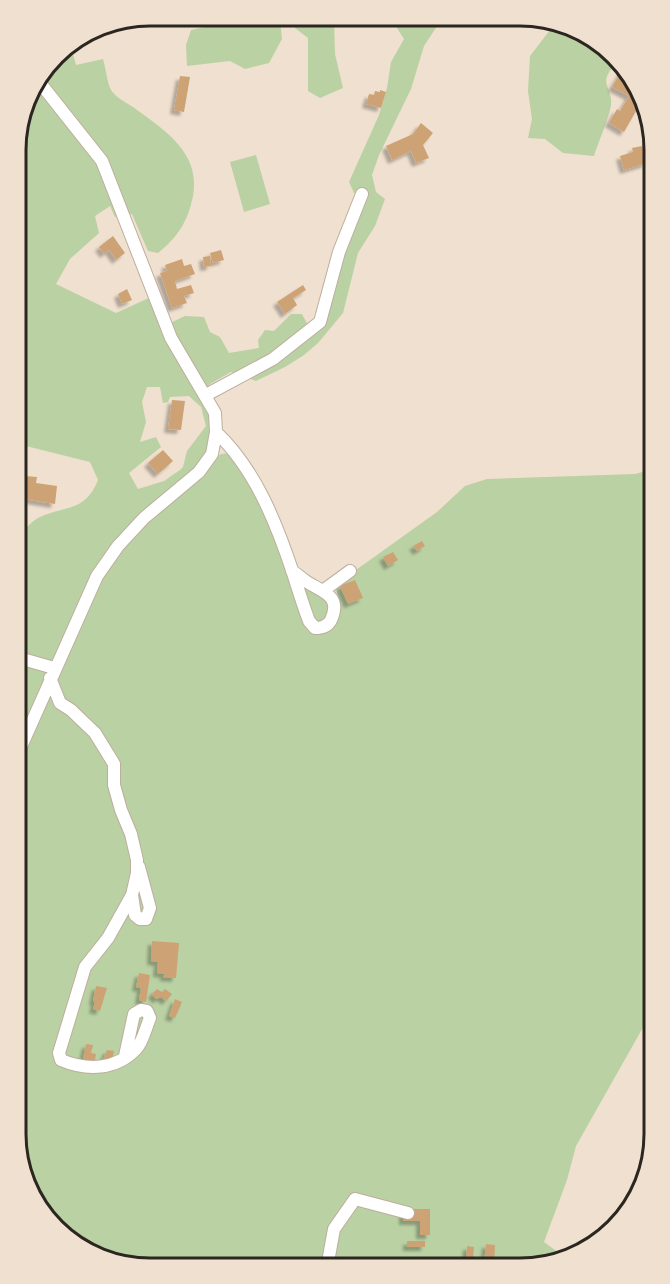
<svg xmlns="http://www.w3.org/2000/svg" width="670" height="1284" viewBox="0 0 670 1284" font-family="Figtree,sans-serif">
<defs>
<filter id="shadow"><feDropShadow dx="-4" dy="4" stdDeviation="1.5" flood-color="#0004"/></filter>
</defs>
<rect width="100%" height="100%" fill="#f0e0cf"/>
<path fill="#bad1a3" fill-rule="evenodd" d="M233 16H274L280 20 282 39 269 63 245 69 230 61 187 66 186 45 191 30 223 23Z
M290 16H327L334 21 335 54 343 88 320 98 308 91V38L295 28Z
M404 17H443L424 46 411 89 379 155 372 175 376 192 385 199 375 226 358 253 343 313 318 343 304 355 285 367 256 381 231 372 210 384 200 395 213 425 216 458 221 454 239 452 297 568 329 589 340 609 341 607 335 585 437 512 465 486 487 479 635 474 650 470 654 1008 576 1146 567 1180 544 1242 563 1256 560 1262 131 1268 61 1236 22 1178 20 762 27 743 20 748 18 536C25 530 32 520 40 517 67 505 85 512 98 480L90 462 18 444V415L24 354H17L16 132 29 90 60 49 98 25 122 20 120 27 72 50 76 65 103 59C106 69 107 82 111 90 115 97 127 103 133 107 164 130 201 152 193 196 188 221 178 237 158 253L148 251 132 214 115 217 110 206 95 216 99 233 70 259 56 284 116 313 151 297 166 325 185 316 204 317 210 332 220 337 229 353 259 348 258 340 265 330 274 331 291 314H302L312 333 366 194 354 193 349 182 379 115 387 88 391 62 404 39 397 28ZM147 387H160L163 403 168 402 170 397 189 396 201 407 206 426 187 451 183 467 180 470 164 481 138 489 129 473 161 447 156 437 140 442 146 422 142 402Z
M559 24 610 49 618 62C595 84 613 85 611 105 609 118 598 143 594 156L563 153 545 139 528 138 532 119 528 91 530 56 550 30 557 32Z
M256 155 270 204 244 212 230 162Z"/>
<path fill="#cda374" filter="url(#shadow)" d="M623 69 643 99 624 132 609 123 617 109 620 111 629 96 612 87Z
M180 76 190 77 184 112 174 110Z
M380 90 386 92 381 108 366 104 369 94 374 95 375 91 380 92Z
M421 123 433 133 423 145 429 158 416 163 411 151 392 160 386 146 413 134Z
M642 146 647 163 624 170 620 156 633 152 632 148Z
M113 236 125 253 116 260 109 250 104 254 99 247Z
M221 250 224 260 213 263 210 253Z
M210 256 211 266 204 267 203 257Z
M182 259 184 266 191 264 195 274 175 281 177 289 191 285 194 293 184 296 187 303 172 308 160 273 167 271 165 265Z
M303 285 306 290 293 298 297 305 285 314 277 302Z
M127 289 132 300 122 304 118 294Z
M172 400 185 401 181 430 168 429Z
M163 450 173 461 158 474 148 463Z
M20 471 24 472 25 476 37 477 36 483 57 486 55 504 18 498V473Z
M422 541 425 546 417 551 413 546Z
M393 552 398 560 388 566 383 557Z
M355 580 363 598 348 604 340 586Z
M152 941 179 943 176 978 163 977 165 974 157 973 158 962 151 961Z
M139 973 150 975 146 1002 139 1000 141 988 136 987Z
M96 986 107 988 100 1011 93 1009 95 1002 93 1001Z
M157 989 162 992 165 989 172 994 166 1001 161 997 156 999 152 994Z
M175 999 182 1002 175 1018 169 1016Z
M86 1044 93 1045 91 1053 96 1054 95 1060 83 1059Z
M107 1050 114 1051 112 1062 103 1060Z
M403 1209H430V1235H420V1221H403Z
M407 1241H425V1247H407Z
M486 1244 495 1245 494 1263H484Z
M467 1246 474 1247 473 1259H466Z
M401 1257 419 1259V1264H400Z"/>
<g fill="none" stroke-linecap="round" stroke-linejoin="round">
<g stroke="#bdae9e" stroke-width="14">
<path id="minor" d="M206 395 273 359 320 322 339 252 362 194
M216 432C255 469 276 522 293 573 298 589 303 605 309 621L315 628C322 628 328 626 331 620 342 596 323 592 307 582 302 579 297 574 292 571
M324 590 350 571
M19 658 54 668
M50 678 60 703 71 710 95 733 114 764V785L121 810 131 834 137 860V873L132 895 108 938 85 967 59 1053 61 1060C87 1071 116 1070 136 1049 143 1042 146 1027 150 1018L147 1011 141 1010 134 1014 125 1056
M20 749 97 576 118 546 144 518 199 472 212 454 216 432 215 413 171 338 102 161 37 79
M132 895 135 915 140 919H146L150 908 139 867
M325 1265 328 1262 334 1229 355 1199 408 1213"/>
</g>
<use href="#minor" stroke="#fff" stroke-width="12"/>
</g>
<path d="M0 0H670V1284H0ZM150 26H520A124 124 0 0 1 644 150V1134A124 124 0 0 1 520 1258H150A124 124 0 0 1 26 1134V150A124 124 0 0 1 150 26Z" fill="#f0e0cf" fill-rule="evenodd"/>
<path fill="none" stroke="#2c2620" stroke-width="3" d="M150 26H520A124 124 0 0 1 644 150V1134A124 124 0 0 1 520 1258H150A124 124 0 0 1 26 1134V150A124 124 0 0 1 150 26Z"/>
</svg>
